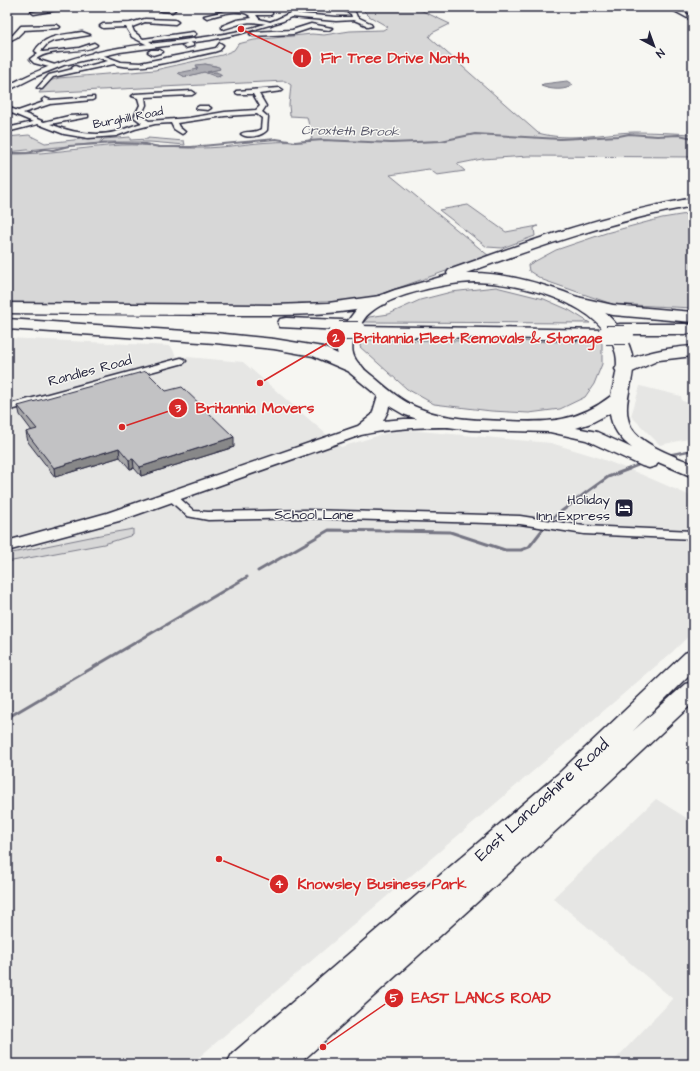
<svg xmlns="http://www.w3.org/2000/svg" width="700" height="1071" viewBox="0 0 700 1071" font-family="'Architects Daughter',sans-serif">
<rect width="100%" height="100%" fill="#f6f6f2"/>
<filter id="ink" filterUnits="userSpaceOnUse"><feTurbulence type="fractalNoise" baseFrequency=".025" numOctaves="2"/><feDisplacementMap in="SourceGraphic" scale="8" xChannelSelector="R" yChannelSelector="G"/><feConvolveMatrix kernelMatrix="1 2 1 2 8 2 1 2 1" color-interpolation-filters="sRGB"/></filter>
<g filter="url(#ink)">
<path fill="#e6e6e4" d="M7 338 171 346 176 356 243 362 341 447 387 433 408 430 551 443 594 456 638 473 693 497V632L670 654 191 1064H7Z
M640 386 681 396 682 401 693 404V438L660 445 631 416Z
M656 799 693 822V1064H611L673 999 553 898Z"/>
<path fill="#d7d7d7" stroke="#7c7c89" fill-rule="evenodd" d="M360 7H414L450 24 432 33 429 37 538 133C570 142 602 133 634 132 654 132 673 133 693 134V157L528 156 482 159 457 164 465 171 437 175 429 169 390 175 489 256 358 302 345 304 298 303 296 308 7 305V154C46 155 83 147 122 145 148 144 174 149 200 148 225 148 249 143 273 142 286 141 299 143 312 139L307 117 290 116 289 105 291 85 285 81 39 93 46 82 59 78 155 70 222 55 234 50 238 44 254 40 312 34 324 35 350 31 383 30 388 27 369 16ZM205 64 216 66 220 69 206 72H217L220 77 204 72 183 77Z
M29 135 45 143 102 137V139L99 143 7 152V137Z
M130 137V140L148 139V138L184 141 185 145 150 142H101L104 139Z
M468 205 506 232 538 226 534 228 535 236 502 248 487 247 439 210Z
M693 213V308L612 304 543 280 529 271 528 265 556 250 606 233 662 218Z
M496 287 544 299 569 310 590 323 364 322 369 317 389 314 420 300 451 292Z
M361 340 602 342V364L594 384 585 397 560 409 529 413 491 411 434 404 407 389 360 347Z
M133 529V535L104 544 7 562V554L110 533Z"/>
<path fill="#adadb3" stroke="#757583" d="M205 64 219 67 220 69 207 72 219 73 222 75 217 77 204 72 185 77 178 73 198 69 196 65Z
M567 81 573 85C565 91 551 90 541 86L543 84Z"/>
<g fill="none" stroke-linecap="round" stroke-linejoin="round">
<path stroke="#757583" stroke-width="2" d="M7 153H27L45 149 53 150 69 146 116 143 145 144 159 147H191L276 139 295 142 323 140 391 143 441 141 475 134 560 139 619 136 629 134 657 136 679 135 693 138"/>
<path stroke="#757583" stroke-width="2.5" d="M668 455 693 450
M626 470 641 464"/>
<path stroke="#757583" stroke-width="3" d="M258 571 329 530 450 532 505 550H521L529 547 550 520 587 492 608 477 629 469
M7 718 247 577"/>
<g stroke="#22223b" stroke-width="3">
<path id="minor" d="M59 7H73L34 14 31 12Z
M106 7H131L128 9H109Z
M337 7H344L355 12 357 17 370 23 372 26 367 27 366 25 354 20 336 21 291 17 288 15 291 13 336 17H352L351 14Z
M667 7H674L693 17V21Z
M163 8 175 10 172 12 161 11 160 10Z
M237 8 252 12H272V14L270 15H256L259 19 274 23 271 25C248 20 246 22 224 29L222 28V26L237 20 252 18C243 6 219 15 207 18L204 16Z
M145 19 175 20 178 22 175 24 145 22 132 27 134 32 143 39 193 32 196 34 193 36 149 41 155 45 152 47 132 37 126 27 103 28 100 26 103 24 130 23Z
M311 24 332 28 329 30 311 28 293 34 253 36 250 34 253 32 292 30Z
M57 25 60 27 59 28 24 30 17 37 7 42V38L13 35 21 26Z
M82 32 90 35 53 41 47 44 41 51 43 52 79 48 94 43 97 45 96 46C77 55 53 47 36 59L55 65 56 66 53 68 34 63 30 59 38 53 35 51C45 34 65 35 82 32Z
M189 42 193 44V46L185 48 182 46Z
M220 43 223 45 220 50 214 52C188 57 138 73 114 64L53 77 42 89 37 88 49 75 73 69 72 68 75 66 80 68 108 61 92 55V53L94 52 121 62 140 63 216 48Z
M151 50H160L163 52 153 55 148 52Z
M280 88 283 90 282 91 259 94 266 106 262 112 268 117 267 130C262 136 248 139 241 134 246 130 255 134 261 129L262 118 257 114 225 116 177 123 179 127 185 132 182 134 174 129 171 123 155 124 135 129 116 136 88 138 64 134 38 124 7 132V128L33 122 7 111V107L18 111 44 102 42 100 45 98 50 100 94 97V99L92 100 50 104 23 113 44 122 69 116 88 115V117L50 124C70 132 94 137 115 132 124 130 133 125 142 123L134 117 140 105 138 98 132 96 135 94 192 91 195 93 192 95 145 97 146 105 141 116 149 121 189 118 225 112 256 110 260 106 253 94H238L236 93V91Z
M199 106H208L211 108 208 110 197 109 196 108Z
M181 358 184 359 186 361 184 363 7 411V405Z
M172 494 176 495 194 511 208 512 306 510 520 516 584 526 693 531V539L584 534 520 524 306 518 208 520 187 516 166 497 168 495Z"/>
</g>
<g stroke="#22223b" stroke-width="3">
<path id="tertiary" d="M300 7H307L299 13 283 21 239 34 210 40 120 52 64 65 37 76 7 91V86C44 66 78 55 119 48 175 39 252 39 300 7Z"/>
</g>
<g stroke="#22223b" stroke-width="3">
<path id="secondary" d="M384 391 389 392 391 395 388 411 383 421 404 419H451L456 420 458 423 456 426 451 427C420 427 391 428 361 435L119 521 7 551V541L107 513 358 426 372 415 379 392Z"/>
</g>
<g stroke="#22223b" stroke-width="3">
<path id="trunk" d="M693 198V206C615 220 541 246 466 273 500 272 532 281 564 292 574 296 585 299 595 305 613 317 631 339 633 361 635 383 620 405 631 427 641 445 675 456 693 464V477L658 462 656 466 649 468 642 466 586 440 550 432 470 430 448 427 420 420 403 414 391 407 350 373 338 356 336 345 347 322 359 306 371 299 395 290 448 275 447 273 449 270C529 241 609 213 693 198ZM475 282C520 283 604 302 616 354 619 368 614 382 611 396 578 422 548 423 508 421 479 420 448 420 421 409 404 403 390 391 376 379 369 373 361 368 356 360 350 351 352 341 357 332 361 324 364 317 371 312 393 294 446 283 475 282ZM610 413C611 427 621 440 632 448L597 432 576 428 591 423Z
M693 650V671L633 731 685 684 693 682V703L593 797 299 1064H227L232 1054 558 774 685 653Z"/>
</g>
<g stroke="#22223b" stroke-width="3">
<path id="motorway" d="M380 296 386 298 388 301 386 304C339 316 289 315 241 315 163 315 85 314 7 313V303L276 305 328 303Z
M577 297 613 305 693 312V322L613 315 571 305 569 302 571 299Z
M286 318 342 320 348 321 350 325 348 329 342 330 280 327 278 323 280 319Z
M7 319 215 333 274 339 323 347 361 365 364 369 361 373 355 374 313 356 274 349 215 343 7 329Z
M620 324H685L691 325 693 330 691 333 685 334H620L614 333 611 329 614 325Z
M358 326 606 330 612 331 615 335 612 339 606 340 358 336 352 335 349 331 352 327Z
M693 346V356L659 360 630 373 624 374 618 373 615 369 618 365C642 352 666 348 693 346Z"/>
</g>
<use href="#minor" fill="#f6f6f2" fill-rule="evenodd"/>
<use href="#tertiary" fill="#f6f6f2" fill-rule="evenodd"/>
<use href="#secondary" fill="#f6f6f2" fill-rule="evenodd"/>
<use href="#trunk" fill="#f6f6f2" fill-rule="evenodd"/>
<use href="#motorway" fill="#f6f6f2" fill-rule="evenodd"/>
<g stroke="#22223b" stroke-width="20" stroke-linecap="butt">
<path id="motorway-bridge" d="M339 331H358
M606 335H625"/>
</g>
<use href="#motorway-bridge" stroke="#f6f6f2" stroke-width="18"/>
</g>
<path fill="#a7a7a9" stroke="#22223b" d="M166 391 234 447 141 476 134 468 130 469 120 457 55 477 28 442 26 432 32 431 20 415 18 406Z"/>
<path fill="#888889" stroke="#22223b" d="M234 437V447L141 476 140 467Z
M119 448 120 457 55 477 54 468Z
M133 459 134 468 130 469 129 460Z"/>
<path fill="#c2c2c4" stroke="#22223b" d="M146 371 166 391 182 387 234 437 140 467 133 459 129 460 119 448 54 468 26 432 37 429 18 406Z"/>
</g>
<defs>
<g id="hotel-square" transform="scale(1)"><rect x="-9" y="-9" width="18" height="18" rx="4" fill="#22223b" stroke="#f6f6f2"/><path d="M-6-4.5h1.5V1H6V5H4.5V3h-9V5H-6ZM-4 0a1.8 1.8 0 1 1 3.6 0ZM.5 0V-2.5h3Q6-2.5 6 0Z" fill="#fff"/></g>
</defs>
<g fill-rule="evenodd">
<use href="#hotel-square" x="624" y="508"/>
</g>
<g text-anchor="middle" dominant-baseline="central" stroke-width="3" stroke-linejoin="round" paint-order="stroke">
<g font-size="12" fill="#22223b" stroke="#f6f6f2">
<text transform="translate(128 118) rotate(-11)">Burghill Road</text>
</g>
<g font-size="13" font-style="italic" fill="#535365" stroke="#f6f6f2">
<text transform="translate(350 131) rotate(1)">Croxteth Brook</text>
</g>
<g font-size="14" fill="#22223b" stroke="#f6f6f2">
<text transform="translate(90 371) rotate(-15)">Randles Road</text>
<text x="314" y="515">School Lane</text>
</g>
<g font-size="14" fill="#22223b" stroke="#f6f6f2" text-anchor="end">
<text x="610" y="500">Holiday<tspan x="610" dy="16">Inn Express</tspan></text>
</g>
<g font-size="17" fill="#22223b" stroke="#f6f6f2">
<text transform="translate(542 800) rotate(-42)">East Lancashire Road</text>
</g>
</g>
<path fill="none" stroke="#d62828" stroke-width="1.5" d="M241 29L302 58M260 383L336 338M122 427L178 408M219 859L279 884M323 1047L394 998"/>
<g fill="#d62828" stroke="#f6f6f2" stroke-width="1.5">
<circle cx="241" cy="29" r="4"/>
<circle cx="260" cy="383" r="4"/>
<circle cx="122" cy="427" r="4"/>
<circle cx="219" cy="859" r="4"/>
<circle cx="323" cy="1047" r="4"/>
<circle cx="302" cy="58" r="10"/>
<circle cx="336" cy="338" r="10"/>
<circle cx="178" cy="408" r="10"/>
<circle cx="279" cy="884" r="10"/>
<circle cx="394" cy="998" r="10"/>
</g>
<g font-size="12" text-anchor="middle" font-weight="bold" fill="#fff">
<text x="302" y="62">1</text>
<text x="336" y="342">2</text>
<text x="178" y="412">3</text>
<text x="279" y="888">4</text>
<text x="394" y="1002">5</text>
</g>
<g font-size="15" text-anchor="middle" font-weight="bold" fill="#d62828" stroke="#f6f6f2" stroke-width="3" stroke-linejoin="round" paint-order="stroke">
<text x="395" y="63">Fir Tree Drive North</text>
<text x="478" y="343">Britannia Fleet Removals &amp; Storage</text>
<text x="255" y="413">Britannia Movers</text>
<text x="382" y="889">Knowsley Business Park</text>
<text x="481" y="1003">EAST LANCS ROAD</text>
</g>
<rect width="700" height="1071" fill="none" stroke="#f6f6f2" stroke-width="24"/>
<rect x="12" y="12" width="676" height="1047" fill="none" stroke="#22223b" stroke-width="1.5" filter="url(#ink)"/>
<g transform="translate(654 46) rotate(139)" stroke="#f6f6f2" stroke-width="3" paint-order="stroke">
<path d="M0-3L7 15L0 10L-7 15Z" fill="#22223b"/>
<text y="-6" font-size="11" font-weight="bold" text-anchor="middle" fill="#22223b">N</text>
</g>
</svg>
